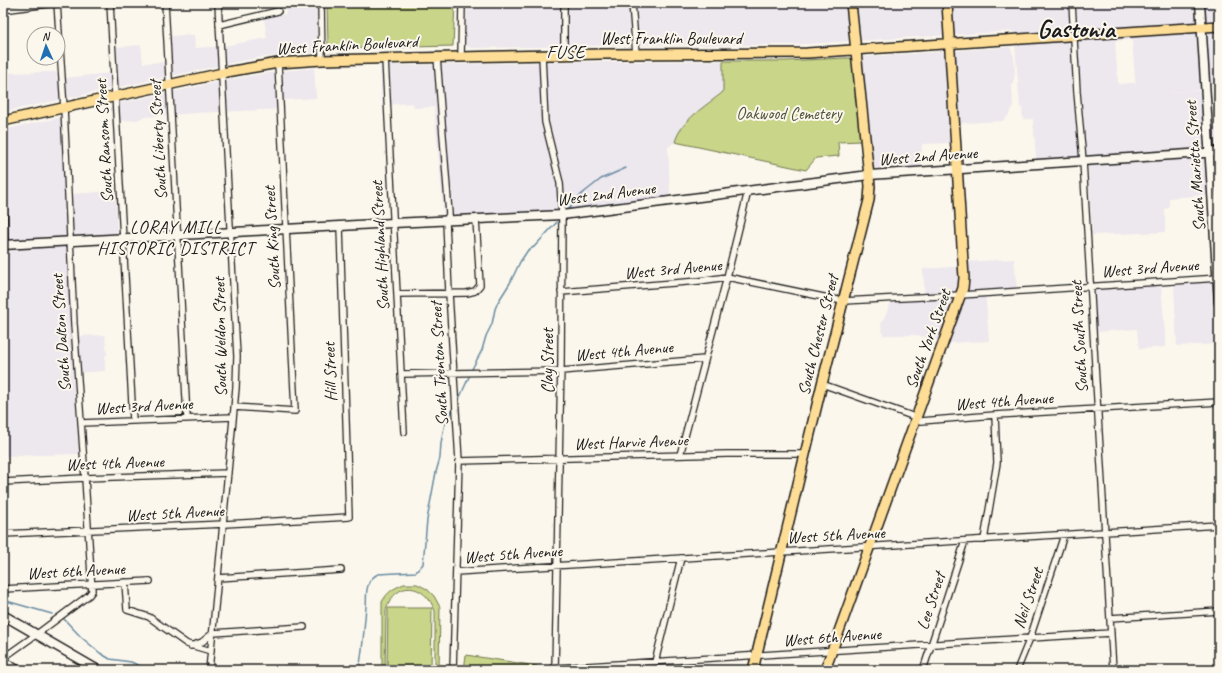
<svg xmlns="http://www.w3.org/2000/svg" width="1222" height="673" viewBox="0 0 1222 673" font-family="Caveat,sans-serif">
<rect width="100%" height="100%" fill="#fbf7ec"/>
<filter id="ink" filterUnits="userSpaceOnUse"><feTurbulence type="fractalNoise" baseFrequency=".025" numOctaves="2"/><feDisplacementMap in="SourceGraphic" scale="8" xChannelSelector="R" yChannelSelector="G"/><feConvolveMatrix kernelMatrix="1 2 1 2 8 2 1 2 1" color-interpolation-filters="sRGB"/></filter>
<g filter="url(#ink)">
<path fill="#ede7ee" fill-rule="evenodd" d="M285 3H317V52L256 58 226 64 3 112V73L56 72 57 79 118 72 117 47 141 45 143 63 172 62 171 36 194 35 195 48 224 46 267 38 264 18 286 14Z
M467 3H1219V84H1212L1202 90 1149 93 1211 90 1214 127H1219V225L1217 194 1169 198V208L1165 209V232L1092 235 1088 165 1037 170 1033 119H1023L1022 107 1020 108 1014 31 790 45H641L471 48 467 46 465 43ZM1139 39 1132 40 1136 89 1135 83 1118 84 1115 41Z
M1010 47 1014 57 1015 74 1012 86 1013 107 1008 116 1002 121 948 124 949 143 922 144 921 166 870 169 861 57Z
M723 61V92L690 119 676 138 675 142 668 147 670 197 567 210 444 217 434 107 414 108 413 103 382 105 380 66 565 62Z
M314 68 316 98 284 100 285 109 196 113 144 117 137 120 112 121 111 106 120 103 242 77 283 71Z
M67 116 70 194 116 191 117 233 73 236 79 336 105 335 107 355 105 356V371L73 373 79 454 3 456V130Z
M1014 259 1017 289 985 291 989 341 948 343 916 335H883L881 324 891 303 925 300 923 269 967 266V262Z
M1219 281V323L1216 324 1218 344 1177 346 1174 284Z
M1161 285 1166 347 1139 349 1137 329 1096 332 1094 292 1096 289Z"/>
<path fill="#c9d589" stroke="#727852" d="M327 3H455L453 46 331 49 328 48Z
M845 58H850L853 61 861 141 838 142 839 156 816 158 806 170 675 142C681 120 706 106 723 92V61H786Z
M404 584H417L427 589 434 596 440 607 439 670H435V611C425 583 396 579 386 610L385 670H382V602C387 592 394 588 404 584Z
M388 608H432L431 670H387Z
M466 655 537 666 539 670H464Z"/>
<g fill="none" stroke-linecap="round" stroke-linejoin="round">
<path stroke="#698ba2" stroke-width="1.5" d="M568 210 582 194 601 179 626 168
M472 369 482 350 486 336 492 324 495 309 498 302 510 283 520 262 528 250 534 247 557 222
M459 399 469 377
M3 600 52 614
M64 619 81 637 100 653 110 659 131 662 144 668 159 670
M359 670C363 649 364 628 366 607 367 599 365 591 369 583 371 579 374 576 378 574L416 572 423 564 427 520 436 472 440 458 441 443 444 427 453 409"/>
<g stroke="#1c1c1c" stroke-width="8">
<path id="street" d="M110 3 133 421
M165 3 181 300 187 418
M321 3 322 60
M564 3V54
M632 3 636 54
M1072 3 1077 92 1083 161 1113 670
M3 10 56 3
M219 25 278 11
M542 55 545 122 560 183 562 215 561 363 555 670
M437 57 449 214 446 221 449 293 459 461 453 670
M461 57 462 3
M385 58 404 432
M3 176 5 245
M561 292 699 281 727 277 843 301 961 295 1219 278
M398 294 467 293 475 291 480 285 476 219
M402 374 561 371 705 359
M822 384 912 416 916 420 921 421 995 415 1219 402
M234 407 295 411 278 63
M81 423 233 417
M680 455 727 277 748 191
M459 461 727 454H804
M3 482 85 478 228 473
M3 534 224 524 349 517 340 226
M984 540 997 463 995 415
M456 572 1219 525
M218 578 341 570
M125 582 127 610 149 617 187 644 211 651
M3 589 150 581
M1110 618 1219 611
M191 646 202 642 213 633 304 627
M3 658 37 634 89 595 92 591 85 478 74 324 64 108 57 3
M3 660 20 670
M555 668 1111 633
M209 670 236 388 237 356 218 3
M653 670 681 558
M923 670 965 541
M1017 670 1030 638 1064 535"/>
</g>
<g stroke="#1c1c1c" stroke-width="11">
<path id="secondary" d="M1200 3 1219 303
M3 245 393 223 562 215 869 175 1219 152
M3 615 98 670"/>
</g>
<g stroke="#1c1c1c" stroke-width="12">
<path id="primary" d="M3 121 227 72 278 63 322 60 602 54 807 53 1219 26
M753 670 822 384 869 200 870 186 851 3
M825 670 963 288 964 278 947 3"/>
</g>
<use href="#street" stroke="#fbf7ec" stroke-width="5.5"/>
<use href="#secondary" stroke="#fbf7ec" stroke-width="8"/>
<use href="#primary" stroke="#fedd96" stroke-width="9"/>
</g>
</g>
<g text-anchor="middle" dominant-baseline="central" stroke-width="4" stroke-linejoin="round" paint-order="stroke">
<g font-size="17" fill="#1c1c1c" stroke="#fbf7ec">
<text x="671" y="38">West Franklin Boulevard</text>
<text transform="translate(347 45) rotate(-3)">West Franklin Boulevard</text>
<text transform="translate(158 140) rotate(-93)">South Liberty Street</text>
<text transform="translate(104 141) rotate(-93)">South Ransom Street</text>
<text transform="translate(928 156) rotate(-4)">West 2nd Avenue</text>
<text transform="translate(1195 166) rotate(-94)">South Marietta Street</text>
<text transform="translate(606 194) rotate(-7)">West 2nd Avenue</text>
<text transform="translate(272 238) rotate(-93)">South King Street</text>
<text transform="translate(380 246) rotate(-93)">South Highland Street</text>
<text transform="translate(1150 268) rotate(-4)">West 3rd Avenue</text>
<text transform="translate(673 269) rotate(-5)">West 3rd Avenue</text>
<text transform="translate(61 333) rotate(-94)">South Dalton Street</text>
<text transform="translate(818 335) rotate(-76)">South Chester Street</text>
<text transform="translate(220 337) rotate(-91)">South Weldon Street</text>
<text transform="translate(1079 337) rotate(-93)">South South Street</text>
<text transform="translate(928 339) rotate(-70)">South York Street</text>
<text transform="translate(624 351) rotate(-5)">West 4th Avenue</text>
<text transform="translate(547 361) rotate(-90)">Clay Street</text>
<text transform="translate(439 364) rotate(-93)">South Trenton Street</text>
<text transform="translate(330 372) rotate(-92)">Hill Street</text>
<text transform="translate(1004 401) rotate(-4)">West 4th Avenue</text>
<text transform="translate(144 406) rotate(-3)">West 3rd Avenue</text>
<text transform="translate(631 442) rotate(-2)">West Harvie Avenue</text>
<text transform="translate(115 463) rotate(-2)">West 4th Avenue</text>
<text transform="translate(175 513) rotate(-3)">West 5th Avenue</text>
<text transform="translate(836 535) rotate(-3)">West 5th Avenue</text>
<text transform="translate(513 554) rotate(-4)">West 5th Avenue</text>
<text transform="translate(76 571) rotate(-3)">West 6th Avenue</text>
<text transform="translate(1028 598) rotate(-71)">Neil Street</text>
<text transform="translate(931 601) rotate(-72)">Lee Street</text>
<text transform="translate(832 637) rotate(-4)">West 6th Avenue</text>
</g>
<g font-size="17" fill="#50543d" stroke="#fbf7ec">
<text x="789" y="113">Oakwood Cemetery</text>
</g>
<g font-size="18" letter-spacing="1" fill="#1c1c1c" stroke="#fbf7ec">
<text x="566" y="52">FUSE</text>
<text x="176" y="227">LORAY MILL<tspan x="176" dy="21">HISTORIC DISTRICT</tspan></text>
</g>
<g font-size="25" font-weight="bold" fill="#1c1c1c" stroke="#fbf7ec">
<text x="1076" y="29">Gastonia</text>
</g>
</g>
<rect width="1222" height="673" fill="none" stroke="#fbf7ec" stroke-width="16"/>
<rect x="8" y="8" width="1206" height="657" fill="none" stroke="#1c1c1c" stroke-width="1.5" filter="url(#ink)"/>
<g transform="translate(46 46) rotate(357)"><circle r="19" fill="#fbf7ec" stroke="#a29f99"/>
<path d="M0-3L7 15L0 10L-7 15Z" fill="#1f6fb2"/>
<text y="-6" font-size="11" font-weight="bold" text-anchor="middle" fill="#1c1c1c">N</text>
</g>
</svg>
